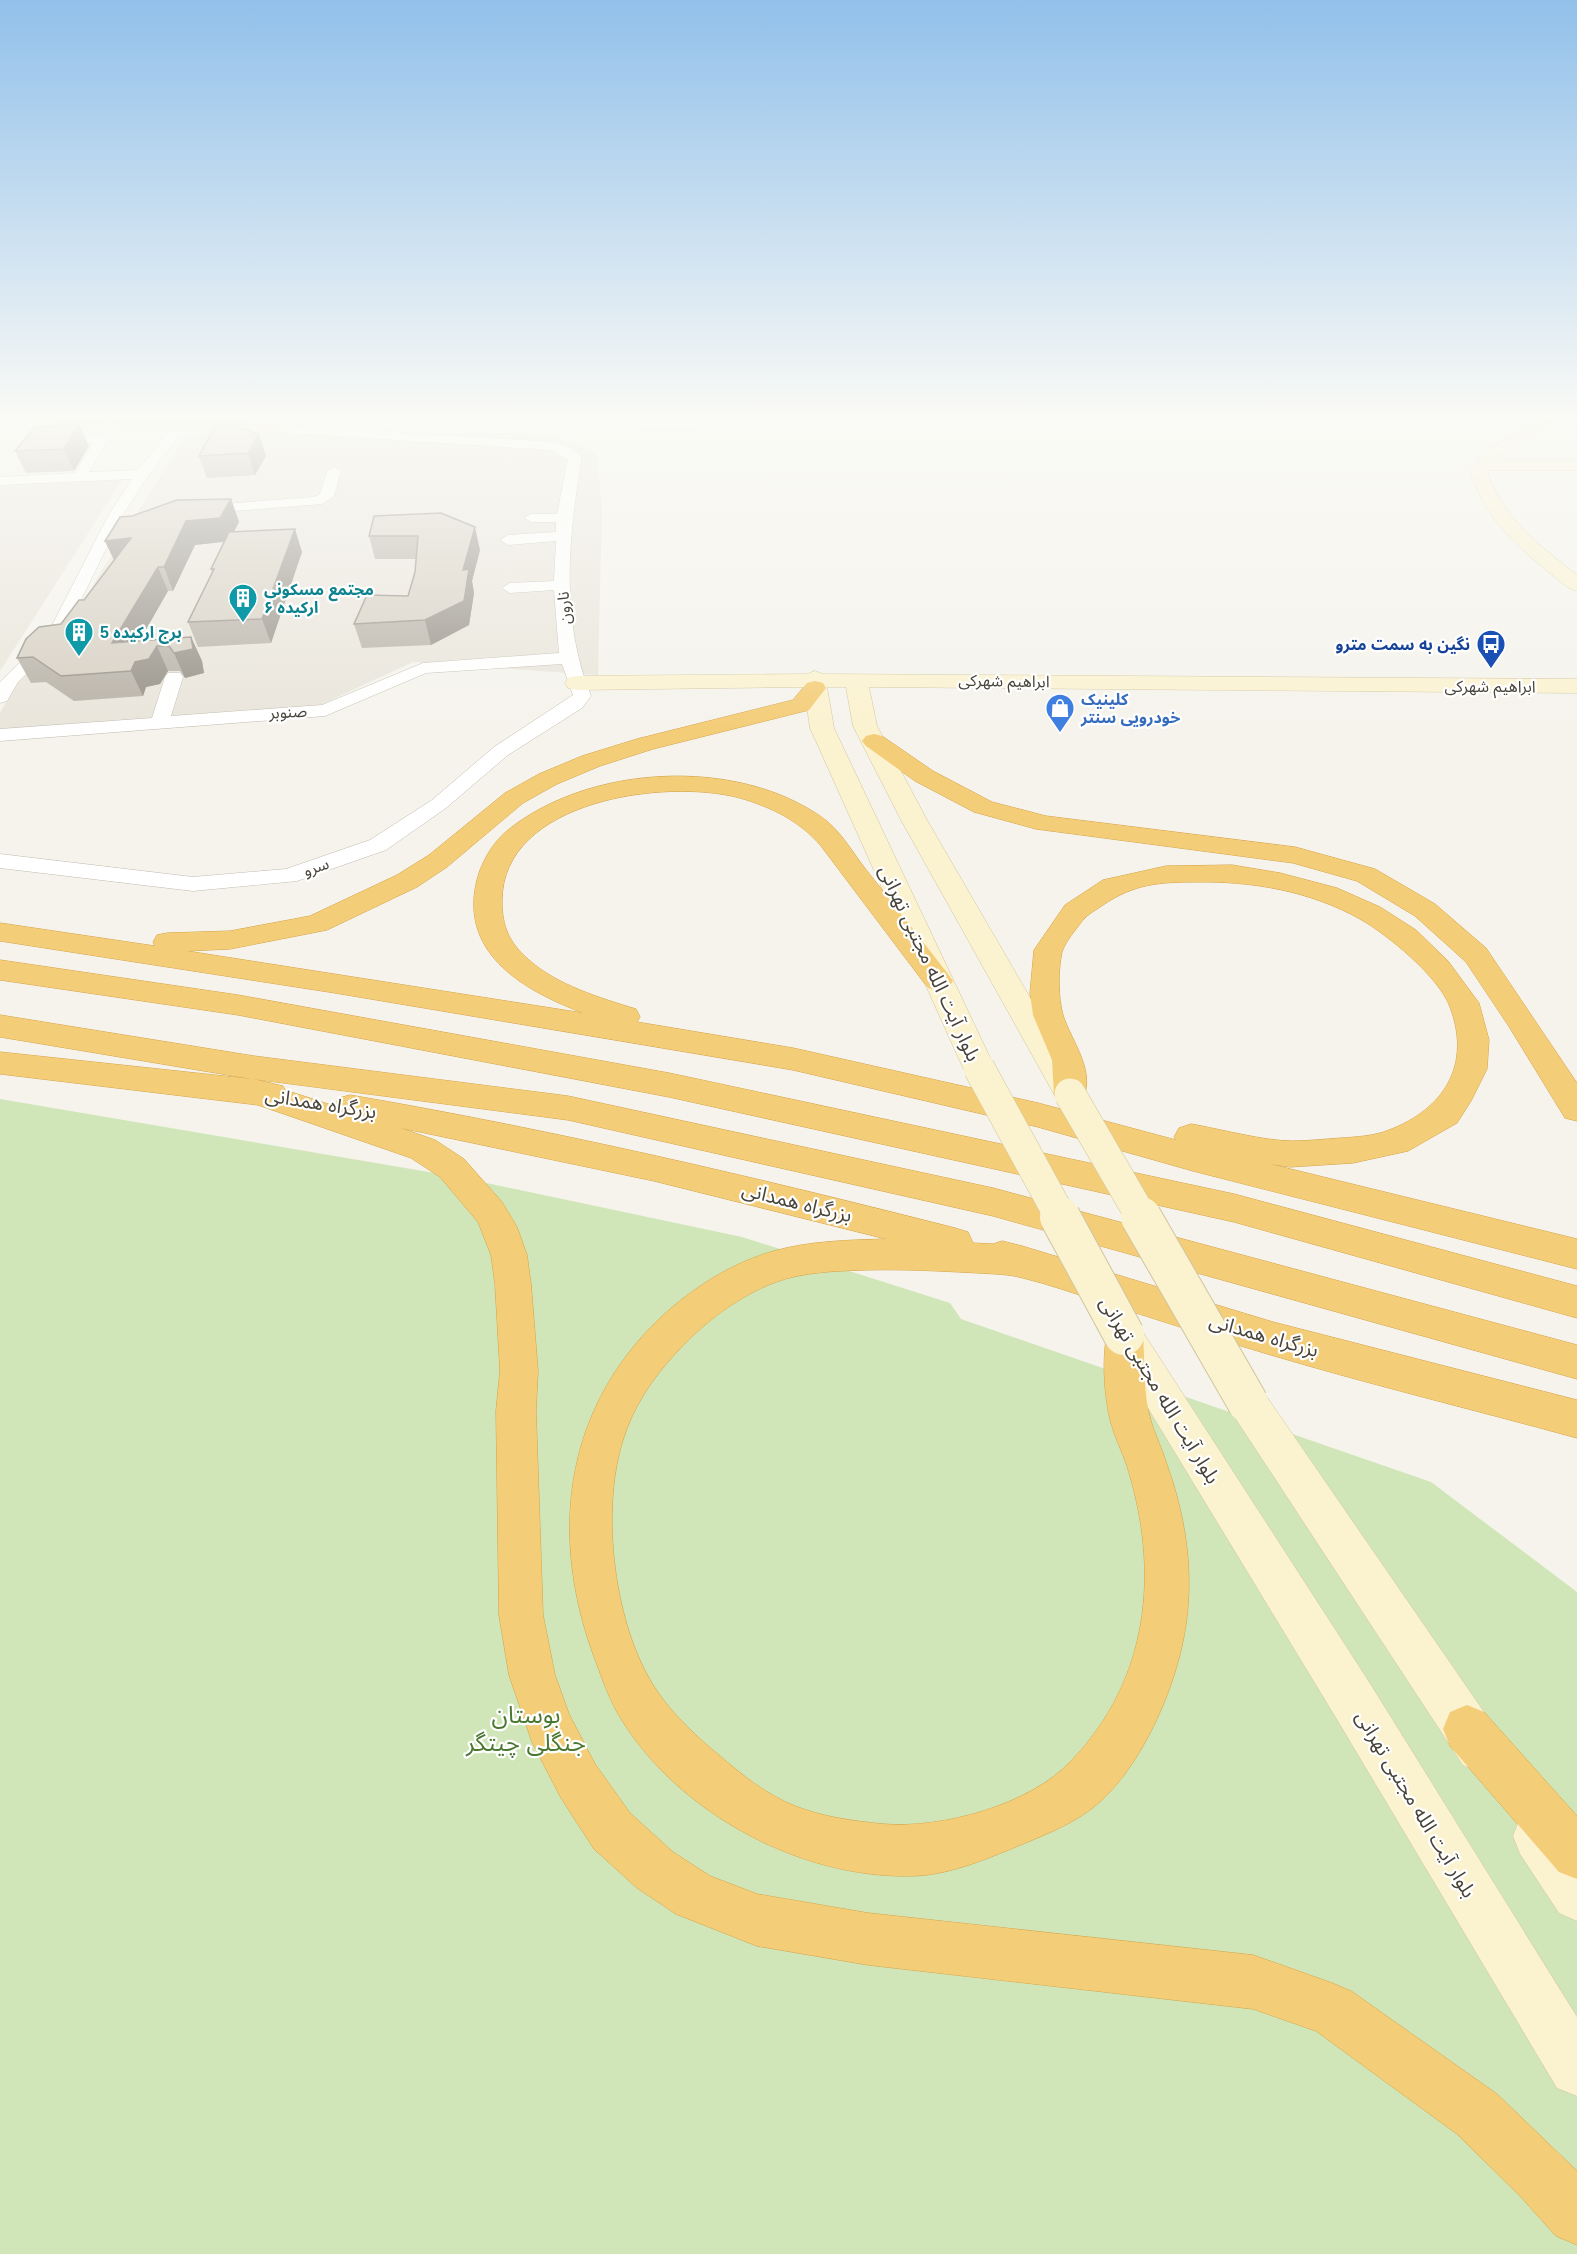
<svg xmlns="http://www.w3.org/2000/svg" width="1577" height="2254" viewBox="0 0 1577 2254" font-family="Helvetica,'Noto Sans Arabic',sans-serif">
<rect width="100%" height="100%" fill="#f5f3ec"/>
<path fill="#e9e5db" d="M187 433H548L596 453 602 505 598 675 413 662 320 705 0 730V713L21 676 63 642 96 580Z
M122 480 2 668 0 669V486Z"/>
<path fill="#d1e6b8" d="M0 1099 458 1177 742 1237 950 1303 961 1319 1431 1482 1577 1592V2254H0Z"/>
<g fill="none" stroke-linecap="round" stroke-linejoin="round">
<g stroke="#c0bbaf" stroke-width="1">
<path id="lane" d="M776 415H1142L1139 417 1025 419 779 417Z"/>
</g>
<g stroke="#c0bbaf" stroke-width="1">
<path id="street" d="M594 415H617L646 421 693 423 700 427 693 431 646 429 595 418Z
M180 422 187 426 148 476 122 516 62 639 18 682 7 701 0 703V682L46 637 108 516 132 479 0 485V477L75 473 93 443 43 442 41 439 43 436 48 435 107 436 109 439 89 472 138 470 175 423Z
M280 425 553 442C565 445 574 448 582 458 568 536 560 620 591 696L582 708 508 755 446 808 386 850 297 881 193 891 0 868V854L193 877 286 869 370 840 432 800 494 747 573 695 562 664 426 673 325 716 0 741V729L152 718 165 677 168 673H180L183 677 171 716 322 705 423 663 559 653 554 590 510 593 502 588 510 583 554 581 556 541 508 545 500 540 508 535 556 532V522H531L524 518 531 514H557L568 459 551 450 275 432 273 429Z
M334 467 341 471 334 496 322 504 197 514 190 510 197 506 314 497 320 494 327 471Z"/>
</g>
<g stroke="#d1c59f" stroke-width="1">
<path id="secondary" d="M9 415H83L180 421 280 424 288 429 280 434 180 431 17 420Z
M1546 415H1565L1496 460H1577V470H1487C1502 518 1539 545 1577 575V591C1565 588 1556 577 1546 570 1512 542 1482 513 1470 470L1483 453Z
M815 671 823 674 1577 679V693L869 687 877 726 927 820 1086 1094 1081 1103 1070 1106 1059 1103 901 820 853 726 846 687H827L834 728 995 1068 990 1076 979 1080 968 1076 963 1068 810 728 804 687 576 690 568 688 565 683 568 678 576 676 807 674Z
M1124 1318 1137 1323 1369 1682 1577 2017V2096L1557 2088 1335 1716 1111 1347 1105 1335 1111 1323Z
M1248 1385 1262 1390 1497 1731 1504 1748 1497 1765 1480 1772 1463 1765 1234 1416 1228 1403 1234 1390Z
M1538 1811 1556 1818 1577 1850V1921L1559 1913 1520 1854 1513 1836 1520 1818Z"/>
</g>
<g stroke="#d4a347" stroke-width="1">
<path id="highway" d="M815 681 823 683 826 688 809 710 653 749 600 766 557 784 523 803 447 867 417 887 327 930 230 949 187 951 583 1013C526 991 461 956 476 884 480 864 492 843 508 830 589 765 734 757 820 816 840 829 852 852 867 871 894 905 921 939 948 974L953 981 948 988 938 991 928 988 821 846C800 821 771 807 740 798 666 778 502 800 502 901 502 926 509 943 529 960 557 985 600 998 636 1009L640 1017 637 1022 793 1048 1038 1103 1176 1140 1174 1137 1179 1128 1191 1124C1220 1129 1264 1141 1292 1141 1308 1141 1325 1139 1341 1138 1356 1137 1375 1136 1389 1130 1444 1109 1472 1065 1450 1007 1439 977 1388 935 1360 919 1310 891 1252 881 1196 882 1159 882 1134 884 1103 905 1096 910 1088 914 1083 920 1077 928 1065 942 1062 952 1058 970 1058 998 1063 1015 1072 1043 1098 1073 1081 1103L1070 1106 1059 1103 1054 1094 1052 1060 1033 1015 1030 993 1034 950 1065 905 1103 880 1166 866 1232 865 1280 873 1337 888 1380 907 1416 930 1448 961 1479 1003 1489 1040 1487 1069 1471 1101 1457 1123 1408 1151 1353 1163 1290 1167 1270 1164 1577 1239V1269L1193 1171 1038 1127 793 1070 335 993 0 941V923L155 946 153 942 157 935 167 933 230 931 310 916 397 875 429 855 505 793 539 774 582 756 637 739 793 700 807 683Z
M874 734 882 736 933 771 992 802 1046 816 1295 847 1375 869 1435 904 1486 948 1577 1083V1121L1565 1118 1508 1025 1466 962 1415 916 1357 881 1293 863 1036 829 974 812 915 781 866 746 862 741 866 736Z
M0 960 238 995 669 1073 1234 1194 1577 1286V1318L1234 1222 669 1097 238 1015 0 980Z
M0 1015 254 1056 568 1096 993 1188 1577 1345V1379L993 1216 568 1120 253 1079 283 1086 285 1090 334 1106 339 1098 350 1095C554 1130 755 1177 955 1228L968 1232 973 1243 993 1244 1002 1241 1022 1246 1273 1322 1577 1400V1438C1475 1410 1372 1385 1271 1355 1213 1338 1156 1319 1098 1301 1073 1293 1048 1284 1023 1278 1009 1274 993 1274 978 1273 940 1271 903 1269 865 1270 836 1271 803 1272 776 1282 738 1296 702 1324 675 1354 652 1379 633 1407 623 1440 600 1512 614 1628 657 1691 674 1716 697 1737 720 1756 742 1775 767 1795 795 1806 823 1817 853 1821 883 1824 942 1829 1030 1805 1071 1761 1150 1679 1160 1571 1127 1466 1122 1451 1115 1438 1111 1423 1104 1399 1100 1345 1111 1323L1124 1318 1137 1323 1143 1335C1145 1363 1143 1394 1151 1421 1155 1435 1162 1448 1166 1462 1185 1514 1194 1569 1186 1624 1178 1682 1145 1760 1101 1801 1078 1822 1047 1834 1018 1846 984 1860 946 1876 910 1876 801 1878 681 1814 623 1722 609 1701 601 1675 592 1651 548 1527 567 1400 669 1310 699 1284 735 1262 774 1251 809 1241 849 1240 886 1239L654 1181 401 1128 435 1140 464 1159 502 1202 517 1227 527 1255 531 1284 538 1371 536 1411 543 1615 555 1675 569 1714 595 1764 630 1813 673 1852 710 1876 757 1894 868 1913 1253 1955 1332 1983 1351 1991 1497 2094 1577 2171V2245L1556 2236 1520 2196 1457 2134 1316 2031 1253 2009 868 1965 757 1946 676 1914 637 1888 594 1849 561 1798 532 1742 509 1675 499 1615 496 1411 500 1371 495 1284 491 1255 478 1222 440 1177 411 1158 258 1105 0 1074V1052L252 1079 0 1037Z
M1467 1705 1484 1712 1577 1816V1879L1559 1872 1450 1746 1443 1729 1450 1712Z"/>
</g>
<use href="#lane" fill="#fff" fill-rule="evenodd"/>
<use href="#street" fill="#fff" fill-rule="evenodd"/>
<use href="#secondary" fill="#fbf2d0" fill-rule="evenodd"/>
<use href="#highway" fill="#f4cd78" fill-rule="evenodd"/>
<g stroke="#d1c59f" stroke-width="32" stroke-linecap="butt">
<path id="secondary-bridge-far1" d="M979 1068 1061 1218
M1070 1094 1142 1218"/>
</g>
<g stroke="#d1c59f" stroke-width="42" stroke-linecap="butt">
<path id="secondary-bridge" d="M1060 1217 1124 1335
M1141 1217 1248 1403"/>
</g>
<use href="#secondary-bridge-far1" stroke="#fbf2d0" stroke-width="31"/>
<use href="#secondary-bridge" stroke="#fbf2d0" stroke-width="40"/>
</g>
<path fill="#b8b2a7" d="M216 425 266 456 255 475 207 478 199 456Z
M89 446 74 471 26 473 15 451Z
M231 499 239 522 234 531 302 552 271 643 198 647 188 622 212 572 211 569 224 542 195 545 173 591H168L139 641 191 637 202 661 204 673 185 678 180 671H168L160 684 146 687 143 696 74 701 46 682 31 683 17 658 61 624 84 600 114 560 105 541 132 516Z
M374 516 480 550 472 581 474 593 469 625 431 645 362 648 354 624 408 596 415 572 416 559H375L369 536Z"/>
<path fill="#969188" d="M79 424 89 446 74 471 64 449Z
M259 434 266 456 255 475 248 453Z
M231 499 239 522 229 541 195 545 173 591 164 567 186 521Z
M475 527 480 550 472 581 474 593 469 625 431 645 425 620Z
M295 529 302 552 271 643 262 619Z
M131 538 116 564 105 541Z
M158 567 168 591 124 668 112 643Z
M191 637 202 661 204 673 185 678 174 653Z
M157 646 168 671 160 684 146 687 143 696 131 671 135 662Z"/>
<path fill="#d6cfc2" stroke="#969188" stroke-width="1.5" d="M79 424 64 449 15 451 35 427Z
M216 425H233L259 434 248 453 199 456Z
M231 499 220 518 186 521 164 567H158L112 643 191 637 193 649 174 653 169 646H157L149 659 135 662 131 671 61 676 33 657 17 658 26 639 39 627 61 624 79 600H84L131 538 105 541 120 517 132 516 177 500Z
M441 513 475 527 463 570 469 569 464 601 425 620 354 624 367 595 408 596 415 572 418 536H369L374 516Z
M295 529 262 619 188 622 214 569H211L229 532Z"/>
<linearGradient id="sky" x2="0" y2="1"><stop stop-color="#91c0ea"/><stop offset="0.57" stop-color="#fafaf6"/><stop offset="1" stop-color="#fafaf6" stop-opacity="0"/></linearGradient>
<rect width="1577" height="730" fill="url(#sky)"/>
<defs>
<g id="building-pin" transform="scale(1.5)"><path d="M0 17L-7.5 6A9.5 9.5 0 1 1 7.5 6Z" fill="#0f9aa8" stroke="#fff"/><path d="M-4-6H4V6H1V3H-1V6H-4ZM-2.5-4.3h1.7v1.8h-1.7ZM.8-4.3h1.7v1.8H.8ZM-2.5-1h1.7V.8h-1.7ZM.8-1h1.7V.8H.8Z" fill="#fff"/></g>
<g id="bus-pin" transform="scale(1.5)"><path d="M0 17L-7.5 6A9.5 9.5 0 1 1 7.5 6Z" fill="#1a4fb4" stroke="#fff"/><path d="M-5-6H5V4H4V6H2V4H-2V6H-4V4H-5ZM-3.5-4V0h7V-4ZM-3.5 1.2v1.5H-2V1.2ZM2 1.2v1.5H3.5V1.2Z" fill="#fff"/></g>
<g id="shop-pin" transform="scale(1.5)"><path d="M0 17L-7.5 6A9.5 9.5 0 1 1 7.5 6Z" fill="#3f7fe0" stroke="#fff"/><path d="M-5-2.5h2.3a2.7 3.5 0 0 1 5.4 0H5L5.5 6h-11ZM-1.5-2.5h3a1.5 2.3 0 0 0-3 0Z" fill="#fff"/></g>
</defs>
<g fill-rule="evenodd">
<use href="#building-pin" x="243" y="598"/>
<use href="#building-pin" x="79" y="632"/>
<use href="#bus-pin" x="1491" y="644"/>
<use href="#shop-pin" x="1060" y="708"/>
</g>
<g text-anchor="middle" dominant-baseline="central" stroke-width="4.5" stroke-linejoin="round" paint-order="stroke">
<g font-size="16" font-weight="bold" fill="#0d838f" stroke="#fff" text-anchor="start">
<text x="264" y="589">مجتمع مسکونی<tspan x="264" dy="18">ارکیده ۶</tspan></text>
<text x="100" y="632">برج ارکیده 5</text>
</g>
<g font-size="16" fill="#49443a" stroke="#fff">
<text transform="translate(564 608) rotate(-94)">نارون</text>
<text transform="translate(1004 681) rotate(1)">ابراهیم شهرکی</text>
<text x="1490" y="686">ابراهیم شهرکی</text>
<text transform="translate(288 712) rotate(-3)">صنوبر</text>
<text transform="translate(316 867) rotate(-19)">سرو</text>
</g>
<g font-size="16" font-weight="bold" fill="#164399" stroke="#fff" text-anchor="end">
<text x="1470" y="644">نگین به سمت مترو</text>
</g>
<g font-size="16" font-weight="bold" fill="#366cbe" stroke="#fff" text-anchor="start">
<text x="1081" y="699">کلینیک<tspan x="1081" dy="18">خودرویی سنتر</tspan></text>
</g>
<g font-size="20" fill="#49443a" stroke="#fff">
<text transform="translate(930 963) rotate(65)">بلوار آیت الله مجتبی تهرانی</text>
<text transform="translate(321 1103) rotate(9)">بزرگراه همدانی</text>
<text transform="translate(797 1202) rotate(14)">بزرگراه همدانی</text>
<text transform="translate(1264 1335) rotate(16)">بزرگراه همدانی</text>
<text transform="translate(1160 1390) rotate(59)">بلوار آیت الله مجتبی تهرانی</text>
<text transform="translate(1416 1804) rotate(59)">بلوار آیت الله مجتبی تهرانی</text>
</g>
<g font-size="24" fill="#4a7830" stroke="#fff">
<text x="526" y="1714">بوستان<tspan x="526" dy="28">جنگلی چیتگر</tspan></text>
</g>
</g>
</svg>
